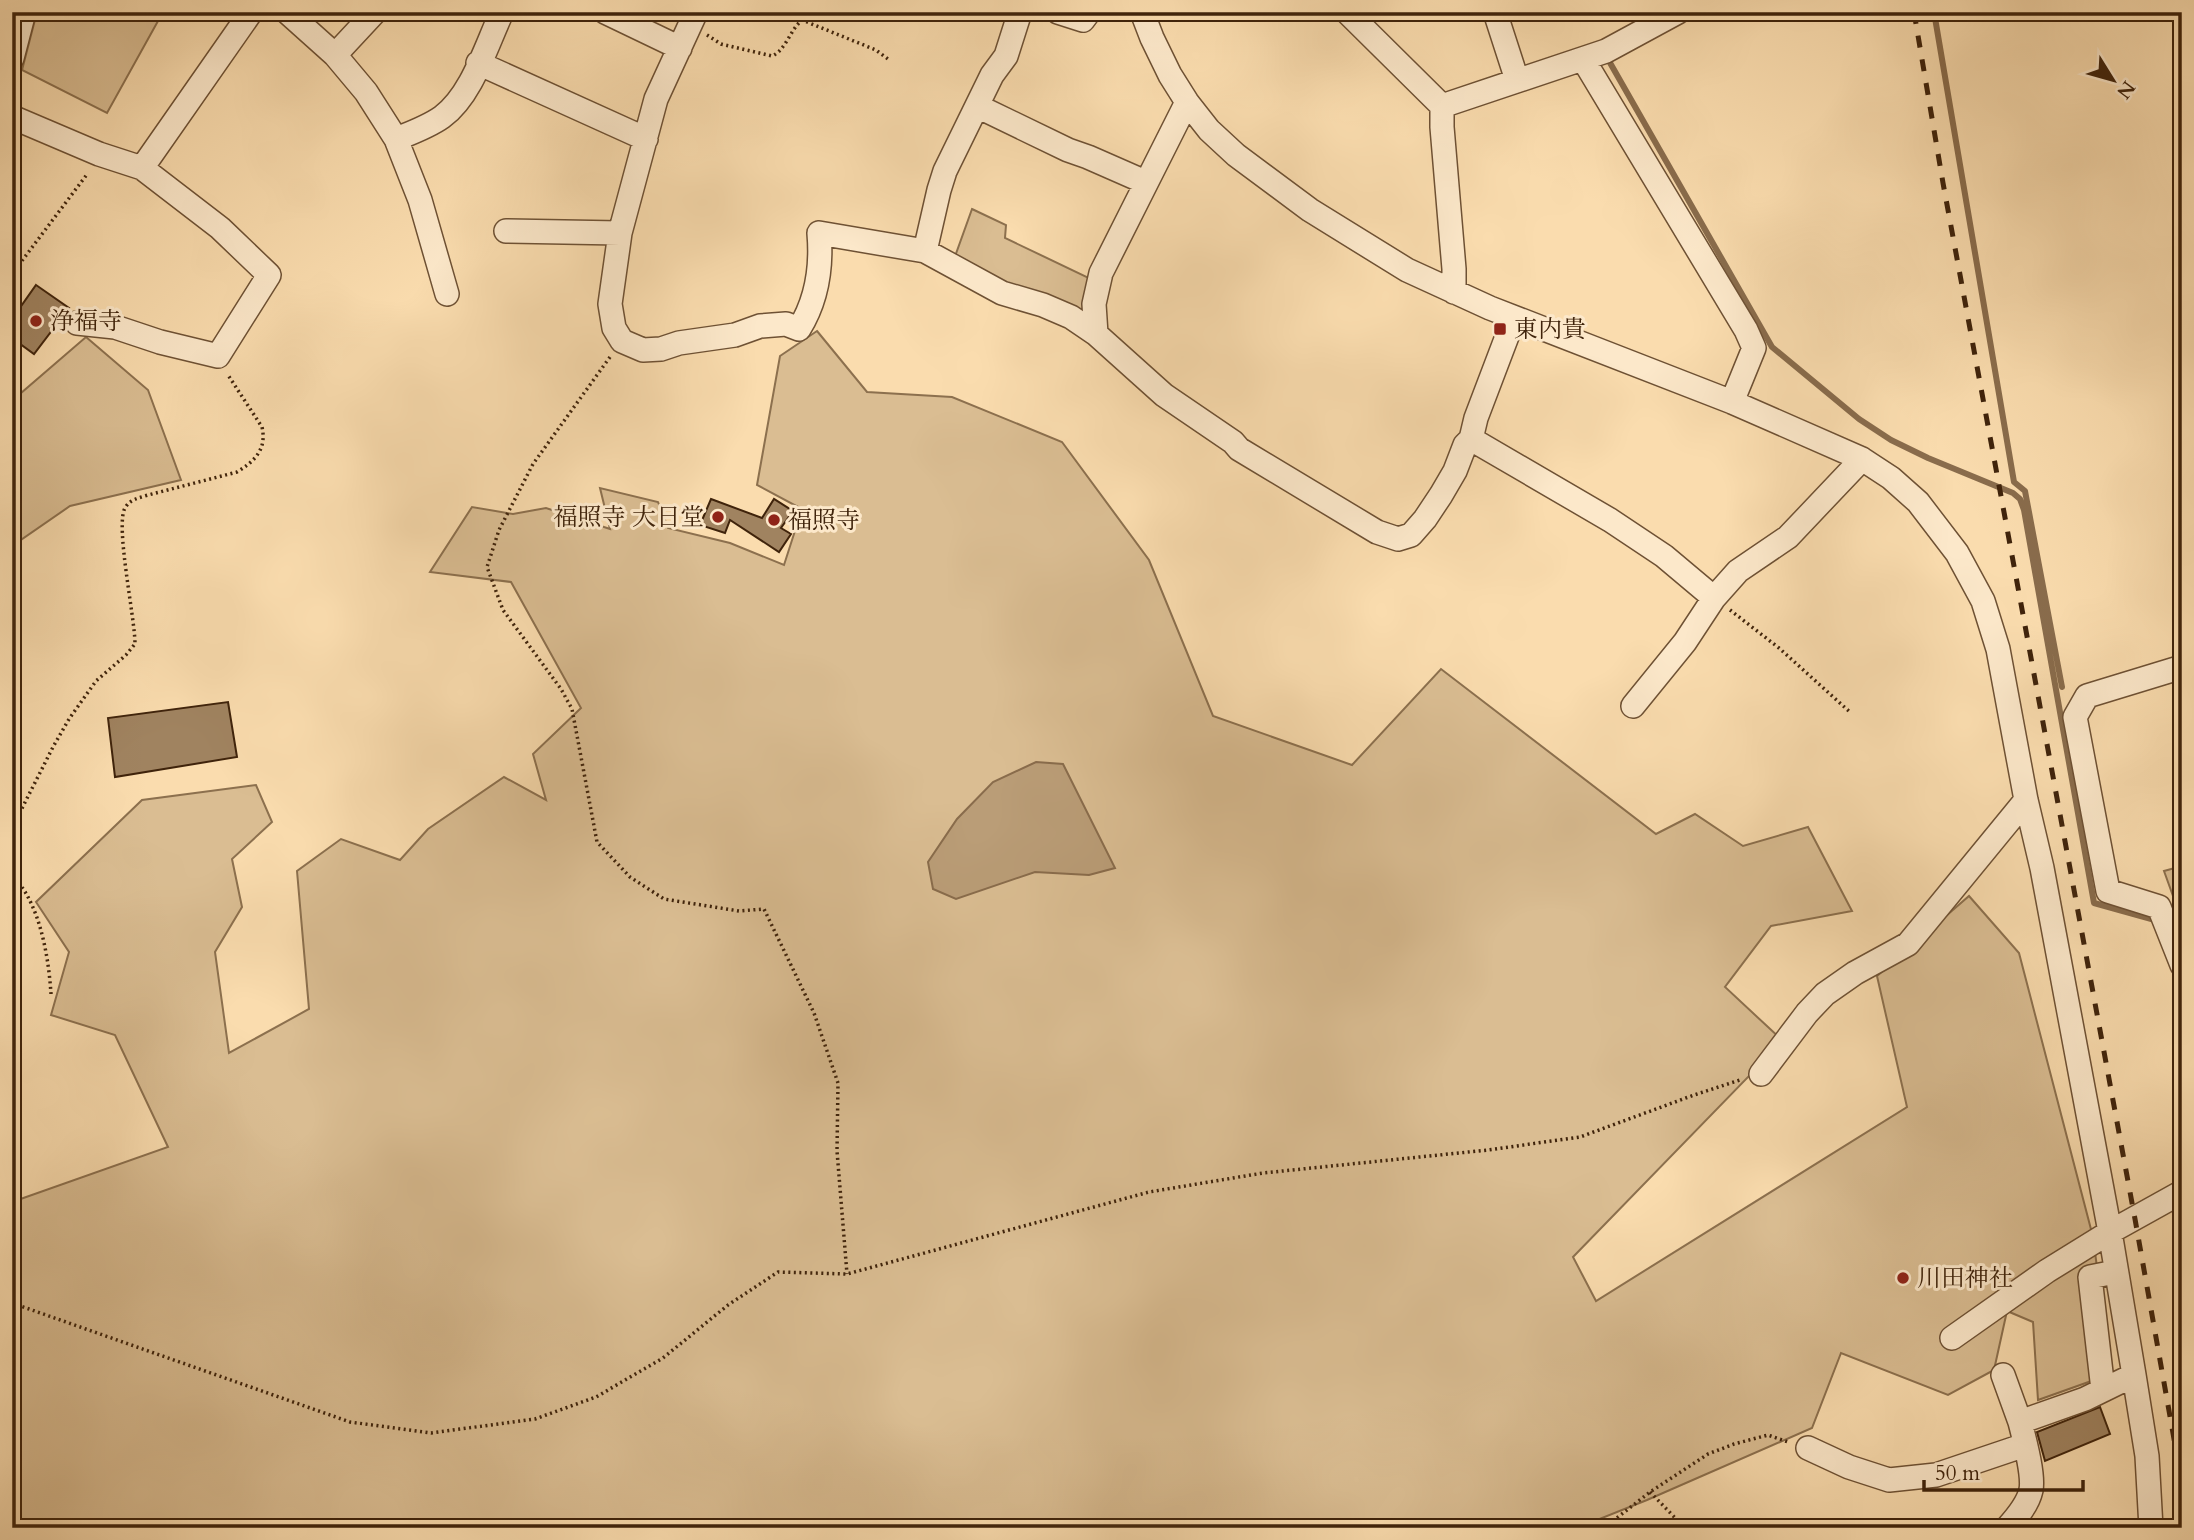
<svg xmlns="http://www.w3.org/2000/svg" width="2194" height="1540" viewBox="0 0 2194 1540" font-family="Cardo,'Noto Serif JP',serif">
<rect width="100%" height="100%" fill="#fadcae"/>
<filter id="stains"><feTurbulence type="fractalNoise" baseFrequency=".00286" numOctaves="4"/><feColorMatrix values="0 0 0 0 .2 0 0 0 0 .09 0 0 0 0 .02 0 0 0 .5 -.17"/></filter>
<radialGradient id="worn" r=".72"><stop offset=".6" stop-color="#630" stop-opacity="0"/><stop offset="1" stop-color="#630" stop-opacity=".3"/></radialGradient>
<path fill="#dabd92" stroke="#8c704e" stroke-width="2" d="M37 12H163L107 113 22 70Z
M972 209 1006 225 1005 238 1091 279 1089 318 953 262Z
M817 331 867 392 952 397 1062 442 1149 560 1213 716 1352 765 1441 669 1656 834 1695 814 1743 846 1808 827 1852 911 1771 926 1725 987 1783 1041 1573 1257 1596 1301 1907 1107 1877 976 1969 896 2019 953 2093 1237 2111 1374 2038 1400 2033 1322 2007 1311 1994 1370 1948 1395 1841 1353 1812 1428 1647 1500 1577 1528H12V1202L168 1147 115 1035 51 1015 69 952 36 902 142 800 256 785 272 822 232 859 242 907 215 952 229 1053 309 1009 297 871 341 839 400 860 428 829 504 777 546 800 533 754 581 708 511 582 430 572 472 507 513 514 546 508 610 529 600 488 658 502 668 528 730 543 784 565 802 509 757 485 780 356Z
M86 337 148 390 181 480 70 506 12 546V389L21 393Z
M2182 866V921L2164 871Z"/>
<path fill="#ba9d77" stroke="#896c4c" stroke-width="2" d="M1036 762 1063 764 1115 868 1089 875 1035 872 956 899 933 889 928 862 957 819 993 782Z"/>
<g fill="none" stroke-linecap="round" stroke-linejoin="round">
<path stroke="#896c4c" stroke-width="6" d="M1934 12 2014 482 2025 491 2062 687
M1609 61 1772 347 1859 419 1891 440 1928 458 2013 493 2020 499 2024 510 2094 903 2155 920"/>
</g>
<path fill="#a08360" stroke="#3f230b" stroke-width="2" d="M36 285 69 308 34 354 12 338V304L19 309Z
M711 499 762 518 774 499 793 511 781 528 791 534 779 552 730 520 725 533 700 525Z
M228 702 237 757 115 777 108 718Z
M2100 1407 2110 1434 2045 1461 2037 1432Z"/>
<g fill="none" stroke-linecap="round" stroke-linejoin="round">
<g stroke="#6e5134" stroke-width="26">
<path id="minor" d="M287 12 335 55 366 92 396 139 420 200 447 294
M605 12 680 48
M696 12 656 99 620 233 610 304 614 328 622 341 643 350 661 349 679 343 735 335 760 326 786 324 799 329C817 300 822 267 819 233L925 251 1002 293 1043 305 1071 317 1096 334 1164 395 1233 442 1239 449 1377 532 1398 539 1411 535 1425 519 1441 495 1455 471 1465 445 1471 439 1476 418 1514 318
M1058 12 1083 20 1089 12
M1142 12 1152 38 1170 75 1187 102 1209 130 1236 155 1310 210 1407 270 1490 308 1732 402 1862 459 1891 478 1918 502 1957 553 1983 601 1998 649 2026 800 2042 868 2110 1232 2134 1375 2147 1456 2151 1528
M1347 12 1442 106V127L1454 269V292
M1495 12 1517 80
M335 55 375 12
M12 58 24 12
M1583 59 1746 330 1754 348 1732 402
M478 63 646 139
M977 106 1068 150 1088 157 1145 182
M1442 106 1606 51 1678 12
M12 117 99 154 142 168 220 228 269 275 218 356 160 342 115 327 77 323
M396 139C411 133 428 127 442 117 472 95 486 46 502 12
M142 168 251 12
M506 231 620 233
M925 251 939 190 945 171 992 75 1006 56 1020 12
M1096 334 1094 304 1101 273 1187 102
M1471 439 1610 520 1664 556 1714 598
M2182 667 2087 696 2075 717 2108 891 2159 907 2182 965
M1633 706 1685 642 1714 598 1738 571 1788 537 1862 459
M1761 1074 1807 1013 1825 994 1855 973 1908 944 2026 800
M1952 1338 2047 1271 2110 1232 2182 1192
M2003 1375 2020 1422
M2103 1390 2090 1277 2105 1274
M1808 1448 1849 1467 1889 1480 1936 1475 2025 1445
M2007 1528C2017 1517 2028 1504 2031 1490 2034 1474 2024 1438 2020 1422L2085 1399 2134 1375"/>
</g>
<path stroke="#3f230b" stroke-width="3.5" stroke-dasharray="2 3.5" stroke-linecap="butt" d="M707 35 721 44 772 56C786 50 790 30 802 20L876 50 888 59
M12 274 88 173
M610 357 533 464 499 530 487 567 503 610 561 689 572 709 597 842 630 877 664 899 739 911 764 909 814 1013 838 1083 837 1151 847 1274
M1730 610 1779 648 1851 713
M12 828 53 747 69 719 96 681 126 655 135 644C135 618 115 525 125 508 130 499 139 498 148 495L237 472C255 461 267 449 262 427L228 375
M12 874C17 881 24 889 28 897 43 925 49 963 51 994
M12 1303 350 1422 431 1433 535 1419 596 1397 663 1358 728 1305 778 1272 847 1274 1149 1192 1263 1173 1488 1150 1580 1137 1694 1095 1740 1080
M1650 1492 1685 1528
M1604 1528 1650 1492 1708 1454 1734 1444 1768 1435 1788 1442"/>
<use href="#minor" stroke="#fce8ca" stroke-width="23"/>
<path stroke="#3f230b" stroke-width="5" stroke-dasharray="12 12" stroke-linecap="butt" d="M1914 12 1943 183 2135 1219 2182 1484"/>
</g>
<g fill="#8f2418" stroke="#fce8ca" stroke-width="2.5">
<circle cx="36" cy="321" r="7"/>
<rect x="1493" y="322" width="14" height="14" rx="3.5"/>
<circle cx="718" cy="517" r="7"/>
<circle cx="774" cy="520" r="7"/>
<circle cx="1903" cy="1278" r="7"/>
</g>
<g text-anchor="middle" dominant-baseline="central" stroke-width="6" stroke-linejoin="round" paint-order="stroke">
<g font-size="24" fill="#3f230b" stroke="#fce8ca" text-anchor="start">
<text x="50" y="321">浄福寺</text>
<text x="1514" y="329">東内貴</text>
<text x="704" y="517" text-anchor="end">福照寺 大日堂</text>
<text x="788" y="520">福照寺</text>
<text x="1917" y="1278">川田神社</text>
</g>
</g>
<rect width="2194" height="1540" fill="none" stroke="#fadcae" stroke-width="42"/>
<rect x="14" y="14" width="2166" height="1512" fill="none" stroke="#3f230b" stroke-width="3.5"/>
<rect x="21" y="21" width="2152" height="1498" fill="none" stroke="#3f230b" stroke-width="2"/>
<g transform="translate(2113 80) rotate(127)" stroke="#fce8ca" stroke-width="5" paint-order="stroke">
<path d="M0-5L12 26L0 18L-12 26Z" fill="#3f230b"/>
<text y="-10" font-size="19" font-weight="bold" text-anchor="middle" fill="#3f230b">N</text>
</g>
<path d="M1924 1480v10h159v-10" fill="none" stroke="#3f230b" stroke-width="3.5"/>
<text x="1935" y="1480" font-size="21" fill="#3f230b" stroke="#fce8ca" stroke-width="5" paint-order="stroke">50 m</text>
<rect width="100%" height="100%" filter="url(#stains)"/>
<rect width="100%" height="100%" fill="url(#worn)"/>
</svg>
